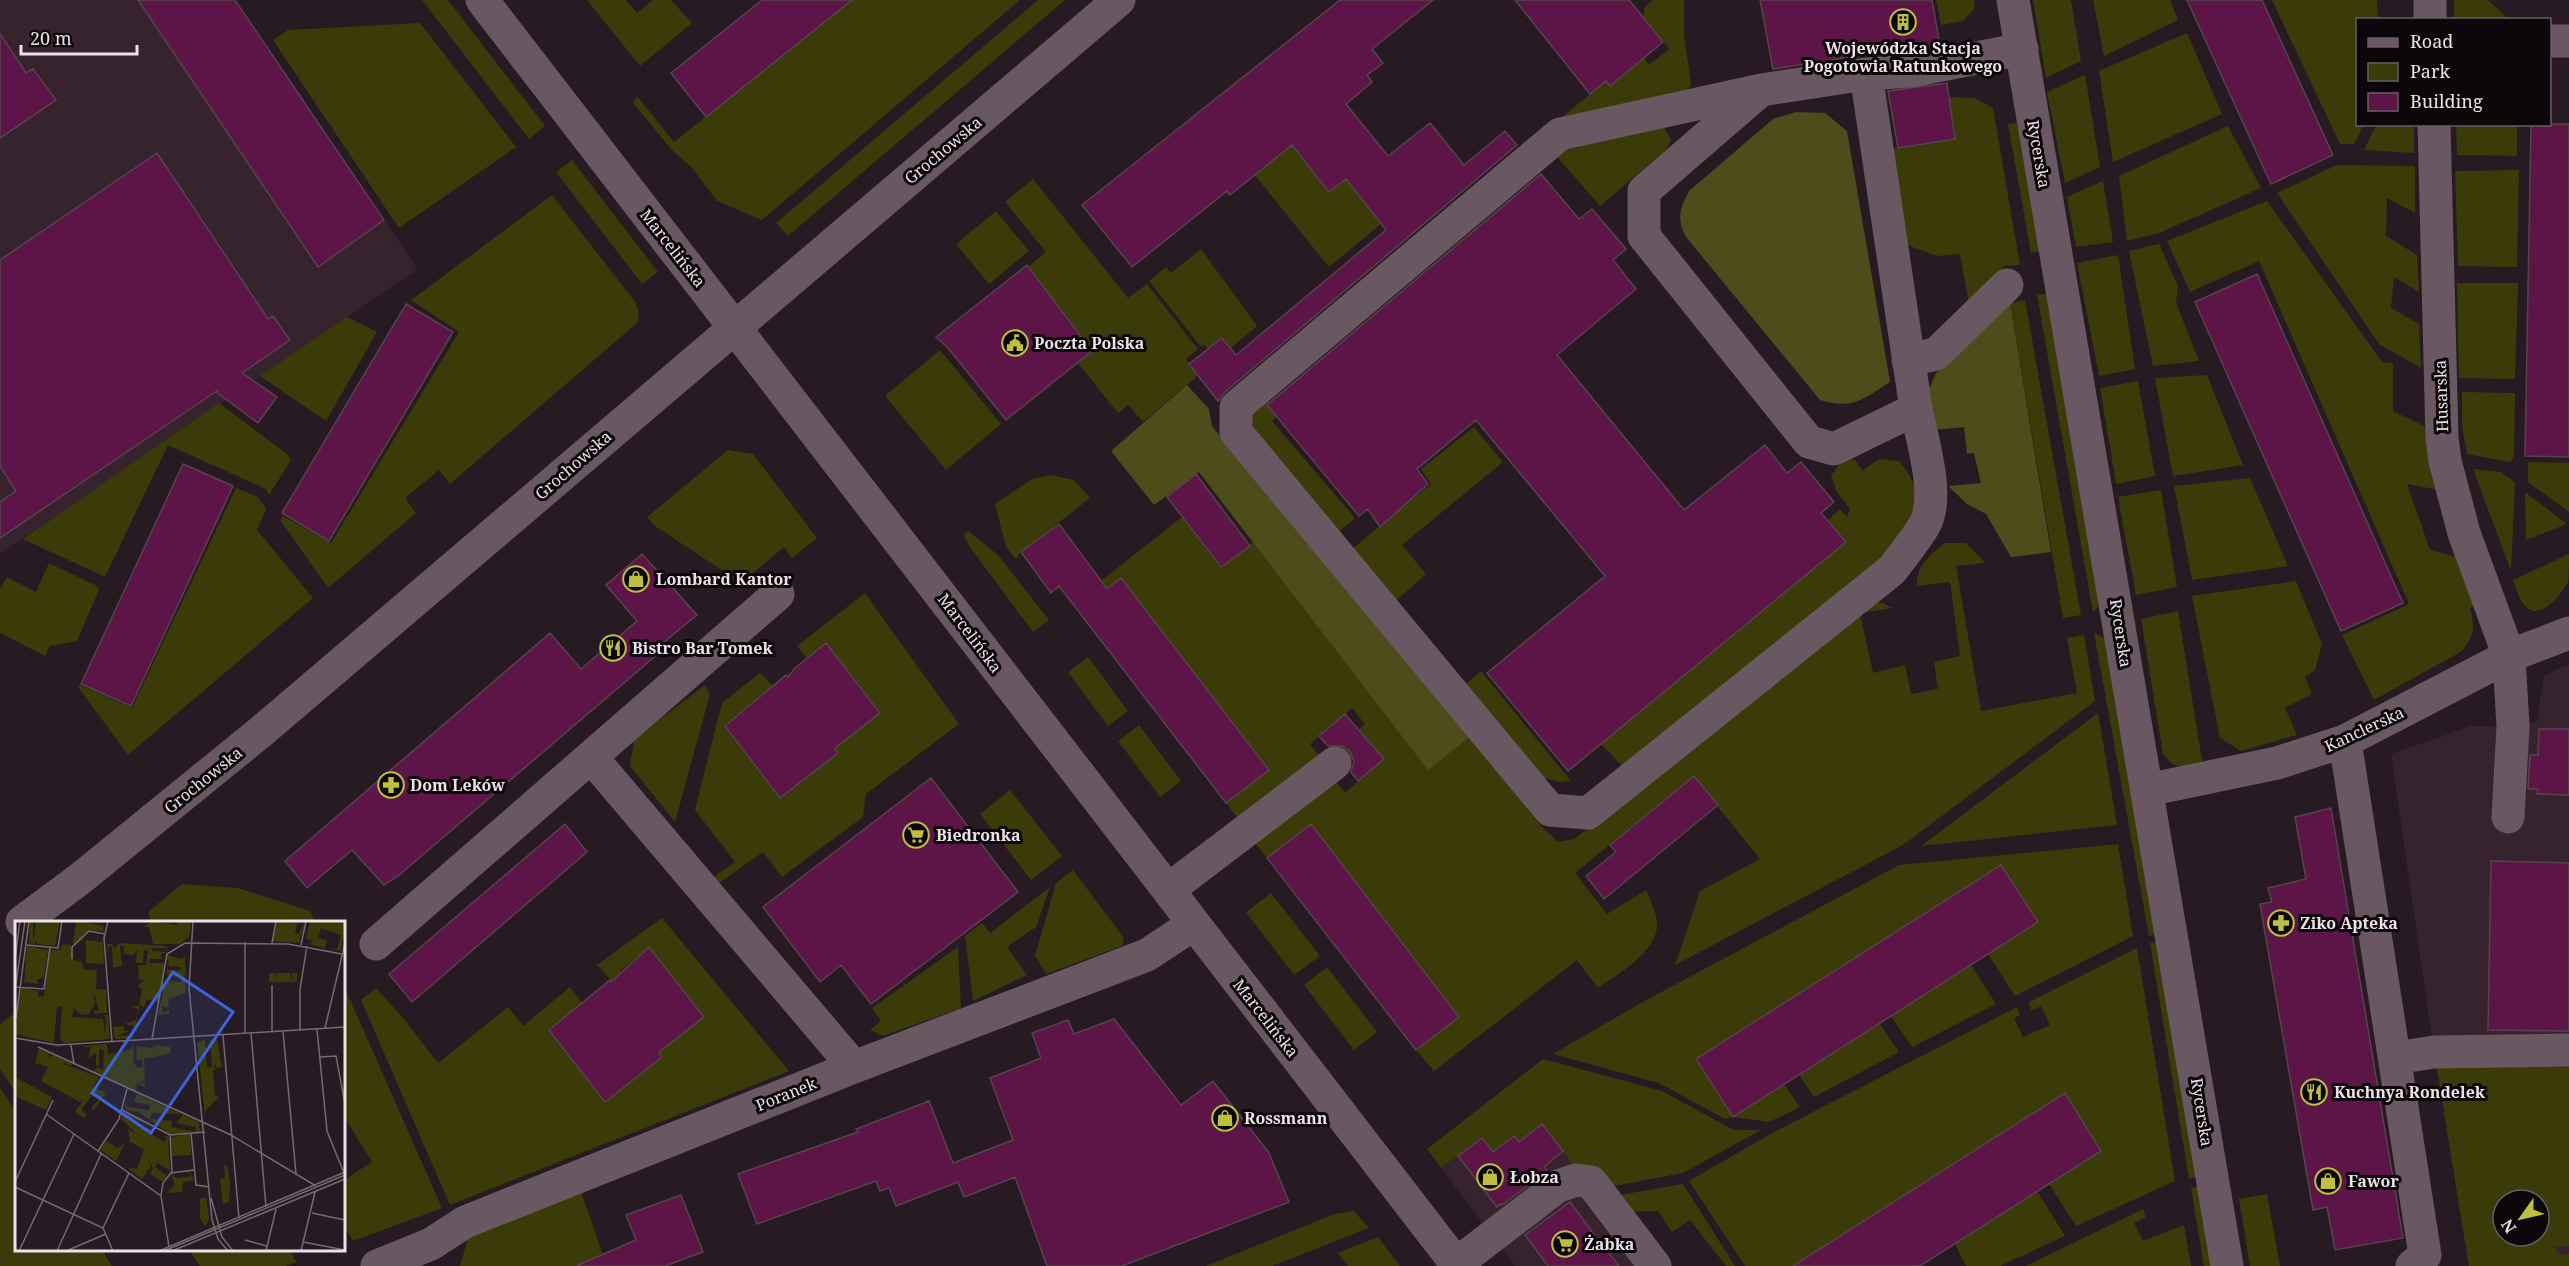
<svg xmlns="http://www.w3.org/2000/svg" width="2569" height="1266" viewBox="0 0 2569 1266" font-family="'Noto Serif',serif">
<rect width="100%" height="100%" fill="#281a22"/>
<path fill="#36232e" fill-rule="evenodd" d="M0 0H235L418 269 0 554Z
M2569 665V1266H2469L2434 1052 2391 754 2471 726 2513 727 2537 722 2544 676 2559 668ZM2503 1200H2539V1236H2503Z
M1542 1124 1563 1151 1649 1266H1515L1441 1168 1482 1138 1514 1136 1519 1142Z"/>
<path fill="#3a3b08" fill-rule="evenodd" d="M422 0H448L545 126 529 139Z
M587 0H626L637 13 653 0H671L692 23 640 66Z
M852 0H1020L762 220 717 201 693 169 671 149 633 103 637 96 674 142Z
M1038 0H1065L788 236 776 223Z
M1653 0H1684V35L1691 83 1688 90 1561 118 1606 81 1610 86 1644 58 1649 65 1669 49 1643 16 1645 7Z
M1936 0H1974L1975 8 1963 21 1941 25Z
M2033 0H2071L2081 61 2046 78Z
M2093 0H2170L2178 20 2104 56Z
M2272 0H2377L2378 19 2358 20V124L2364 125 2354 144H2340Z
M2454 0H2488L2508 19H2454Z
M420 23 516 147 399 228 273 40 288 30Z
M2187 33 2222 114 2113 162 2099 71Z
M2085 75 2100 167 2065 183 2047 92Z
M1949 97 1975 98 1993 108 2020 265 2004 266 1970 310 1960 254 1937 256 1904 244 1887 150 1955 139Z
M2017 123 2041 251 2031 253 2008 124Z
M1663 125 1671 140 1667 149 1600 206 1552 151Z
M2376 125H2414V153L2364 150Z
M2456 125H2517V156L2457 155Z
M2228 126 2261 188 2159 233 2127 241 2119 176Z
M1286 138 1329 192 1346 179 1381 224 1329 267 1249 168Z
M572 160 658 272 642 284 556 172Z
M2337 165 2415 166V213L2387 198 2386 236 2417 255 2419 292 2394 277 2391 308 2419 324 2421 368 2379 344 2277 193Z
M2519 170 2517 267 2458 266 2455 171Z
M1033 179 1128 298 1147 284 1198 349 1186 359 1197 374 1194 379 1143 422 1128 405 1118 413 1078 363 1094 349H1090L1027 268 1046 252 1005 202Z
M2103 181 2113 242 2076 247 2067 197Z
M552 195 636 303 639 315 637 323 450 484 439 470 405 498 416 513 328 588 280 520 283 516 331 543 459 332 411 300Z
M2267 201 2382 362 2393 363V411L2424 426 2439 490 2407 484 2430 550 2465 559 2481 603 2470 608C2475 629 2475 633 2462 651L2374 700 2342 635 2409 604 2259 261 2190 292 2167 241Z
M996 211 1029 251 989 284 956 244Z
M2159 244 2178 286 2176 303 2199 361 2153 366 2129 251Z
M1201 249 1257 326 1231 348 1222 337 1208 349 1204 344 1201 347 1149 281 1166 267 1171 273Z
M2118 255 2135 369 2099 376 2077 263Z
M2457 283H2518L2515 379 2459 378Z
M2049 293 2101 604 2093 612 2037 295Z
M2025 300 2081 615 2063 618 2010 303Z
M347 317 377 332 326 421 260 376Z
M940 350 1001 424 946 470 885 396Z
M2207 375 2243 465 2173 476 2155 378Z
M2138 381 2155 476 2116 484 2100 388Z
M2462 392 2515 393 2514 458 2509 462 2467 454 2462 425Z
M1267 399 1279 415 1272 421 1355 518 1339 532 1256 435 1250 413Z
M219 403 287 454 291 460 269 495 266 489 168 445 105 577 23 539Z
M1474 427 1503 462 1402 545 1426 574 1394 602 1352 549 1431 484 1421 469Z
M728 450 753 454 817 538 792 558 784 547 741 583 655 526 647 517Z
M1849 458 1856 461 1862 471 1879 459 1899 461C1923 489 1918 508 1905 539L1624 768 1601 744 1845 542 1828 520 1840 509 1847 517 1850 509 1837 492 1831 476 1840 463Z
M2528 462 2569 463V512L2528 482Z
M2473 469 2500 472 2515 482 2511 571Z
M1051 475 1074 480 1090 498 1020 553 1016 559 1006 547 995 504 1032 479Z
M2250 478 2288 566 2192 580 2174 486Z
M236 488 258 497 266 509 257 530 313 598 128 755 78 687 80 685 132 708Z
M2161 490 2177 587 2136 595 2118 497Z
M2525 492 2567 524 2526 540Z
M1182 517 1221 567 1253 542 1428 769 1470 737 1542 827 1558 842 1574 839 1679 758 1869 601 1883 603 1893 608 1860 613 1873 673 1905 665 1911 694 1938 689 1934 662 1960 656 1950 582 1917 586C1916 566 1930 555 1945 543H1966L1985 563 1956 566 1981 711 2077 693 2067 638 2084 635 2095 701 1903 845 1675 965 1700 891 1760 859 1693 776 1575 873 1607 914 1646 890C1649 898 1654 907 1656 916 1665 948 1619 973 1598 988L1577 960 1434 1071 1416 1050 1458 1017 1311 824 1267 858 1252 839 1333 778 1345 793 1384 759 1371 743 1349 762 1338 748 1365 724 1352 708 1310 744 1322 760 1241 822 1226 803 1269 770 1121 578 1078 611 1073 603Z
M968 531 998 555 1049 620 1033 632 969 546 964 535Z
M2569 554C2569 562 2569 575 2568 582 2561 595 2540 622 2525 606 2519 600 2516 588 2513 580Z
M49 563 97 586 99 590 77 641 50 646 45 656 0 633V589L7 577 36 592Z
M2296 581 2322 644 2315 670 2305 677 2312 694 2285 708 2297 735 2241 751 2220 738 2192 596Z
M865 593 959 724 866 794 863 817 782 877 763 852 718 884 714 877 735 862 695 810 722 703 760 673 835 748 880 713 826 643 807 658 797 646Z
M2178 611 2203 767 2183 770 2170 762 2163 754 2141 619Z
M2094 633 2107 639 2158 934 2149 936Z
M1088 657 1128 711 1108 726 1068 672Z
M1481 671 1571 781 1560 782 1544 778 1465 685Z
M705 685 710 694 675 822 630 766 634 739Z
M2098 713 2117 825 1921 846Z
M1139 725 1181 781 1160 797 1118 741Z
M1010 790 1062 856 1031 880 980 814Z
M2118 844 2133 936 2015 996 1988 954 2038 922 2001 865 1696 1059 1733 1117 1784 1084 1800 1107 1769 1122 1733 1117 1725 1119 1659 1083 1553 1054 1639 1004 1899 865Z
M1073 870 1124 938 1122 946 1046 974 1035 956 1056 883Z
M182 884 238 888 310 911 315 922H151L148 912Z
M1050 887 1036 927 1007 947 1027 975 973 1001 965 936 982 923 990 933Z
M1271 893 1320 956 1294 975 1246 912Z
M662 918 789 1071 450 1205 361 1000 376 988 404 1019 438 1063 508 1007 523 1026 570 987 582 1003 549 1030 605 1101 659 1052 704 1017 649 947 620 971 623 975 614 983 597 965Z
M2161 942 2200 1176 2189 1179 2150 943Z
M958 947 961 1008 883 1036 870 1030 881 1021 872 1008Z
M2137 948 2175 1181 2076 1226 2049 1184 2101 1151 2063 1094 1793 1266H1745L1689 1181 1774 1132 2017 1007 2020 1015 2014 1018 2023 1037 2050 1025 2041 1006 2031 1011 2029 1002Z
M1971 965 1996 1004 1912 1047 1891 1016Z
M1327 967 1377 1032 1354 1050 1304 985Z
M344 986 442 1208 353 1241 344 1226V1180L372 1162 344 1117Z
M16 1012V1088L14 1090 0 1069V1024Z
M1879 1023 1899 1052 1814 1097 1799 1075Z
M1543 1059 1662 1091 1734 1130H1761L1683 1173 1614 1186 1575 1168 1542 1124 1519 1142 1514 1136 1493 1152 1481 1138 1441 1168 1427 1149Z
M2436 1062 2569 1067V1246L2554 1247 2560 1255 2569 1254V1266H2469ZM2503 1200H2539V1236H2503Z
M0 1087 16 1113V1250H102L112 1266H0Z
M1683 1184 1735 1266H1726L1690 1220 1672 1232 1658 1211 1625 1212 1614 1196Z
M2203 1185 2216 1266H2204L2191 1188Z
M2037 1191 2065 1236 2000 1266H1966L1955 1244Z
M581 1192 607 1266H460L469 1235Z
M2267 1194 2280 1266H2250L2239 1199Z
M2143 1209 2146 1217 2134 1223 2143 1241 2184 1225 2191 1266H2026Z
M1354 1211 1369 1228 1272 1266H1206L1334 1214Z
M1378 1237 1400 1266H1348L1338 1253Z
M189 1250H289L297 1262 286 1266H200Z"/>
<path fill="#4c4d1b" d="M1796 112 1825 113 1847 131 1890 382C1863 399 1853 410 1820 400L1686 237C1676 218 1680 209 1689 191L1773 119Z
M2010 303 2051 552 2011 557 1986 514 1967 504 1948 486 1981 483 1974 453 1967 454 1964 427 1934 430 1927 394 1936 373Z
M1187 385 1209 409 1212 426 1470 737 1428 770 1199 472 1154 505 1111 451Z"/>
<path fill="#5c1546" stroke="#55444e" stroke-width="1.5" d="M138 0H235L384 220 318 267Z
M762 0H852L706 117 671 73Z
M1340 0H1433L1372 49 1383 63 1367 75 1372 82 1346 104 1388 156 1430 123 1464 165 1505 131 1517 145 1224 393 1218 401 1189 364 1222 338 1236 355 1386 230 1346 179 1329 192 1292 145 1230 195 1227 191 1132 267 1082 205Z
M1515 0H1629L1663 42 1610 86 1606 81 1590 94Z
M1760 0H1932L1940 46 1909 52 1863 55 1773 69Z
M2187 0H2262L2333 155 2271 184Z
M0 34 26 73 33 69 56 100 0 138Z
M1947 83 1955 139 1898 148 1888 91Z
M2531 124H2569V457L2525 456Z
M157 153 268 319 273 316 290 340 242 373 277 397 258 423 216 392 218 390 0 538V502L16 491 0 466V260Z
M1541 174 1579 219 1592 209 1626 249 1613 260 1636 289 1557 355 1684 510 1765 445 1787 473 1801 462 1834 502 1821 513 1846 542 1568 771 1487 673 1605 576 1476 420 1417 469 1428 484 1380 527 1368 509 1359 516 1267 405Z
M1027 265 1092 351 1006 420 948 348 936 337Z
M2257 274 2403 603 2341 631 2195 302Z
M406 304 453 332 329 541 282 513Z
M183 464 233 486 131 706 81 684Z
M1196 474 1250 546 1221 567 1167 497Z
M1059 524 1107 589 1121 578 1269 770 1226 803 1059 586 1051 593 1021 552Z
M642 554 697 615 663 643 666 647 398 876 384 885 352 850 307 888 285 861 550 633 581 669 637 621 606 585Z
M826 643 880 713 835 748 838 753 780 798 725 726 786 675 788 677 795 668Z
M1345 714 1384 759 1358 781 1351 772 1354 761 1350 751 1342 746H1328L1319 736Z
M2539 729H2569V795L2537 794 2538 789H2528L2530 755H2538Z
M1694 776 1718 805 1604 899 1586 876 1616 852 1610 845Z
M931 778 1018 892 871 1004 841 965 820 982 763 907Z
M2331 808 2403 1238 2335 1250 2327 1207 2313 1210 2260 904 2272 902 2268 888 2306 879 2295 817Z
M565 824 587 852 412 1002 389 974Z
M1311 824 1459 1017 1416 1050 1267 858Z
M2491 861 2569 863V1031L2488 1030Z
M2001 865 2038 922 1733 1117 1696 1059Z
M649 947 704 1017 659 1052 662 1057 605 1102 549 1030 610 980 611 982Z
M1114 1019 1181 1105 1213 1081 1269 1153 1289 1202 1122 1266H1047L1015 1177 964 1197 958 1182 896 1206 889 1188 880 1191 876 1181 757 1224 738 1174 858 1132 856 1129 929 1101 953 1163 1013 1140 990 1078 1041 1058 1032 1033 1068 1020 1074 1034Z
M2065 1093 2101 1151 2041 1189 1920 1266H1793Z
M1542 1124 1563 1151 1544 1167 1547 1171 1502 1205 1500 1204 1497 1207 1458 1156 1482 1138 1493 1152 1514 1136 1519 1142Z
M681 1195 703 1252 665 1266H576L636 1240 626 1215Z
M1570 1202 1587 1225 1619 1266H1548L1525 1235Z"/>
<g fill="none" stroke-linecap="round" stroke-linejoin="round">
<path stroke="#695861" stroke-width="33" d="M482 0 1458 1266
M2013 0 2227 1266
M2430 0V20
M2550 41H2569
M1866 74 1916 409 1834 449 1809 442 1644 236V191L1761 90 1866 74 1911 71 2022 49
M1761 90 1560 134 1236 407V432L1550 810 1588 813 1892 570C1903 555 1916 540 1925 524 1940 496 1922 439 1916 409
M2434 124 2442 438 2445 461 2464 533 2509 656 2513 727 2508 817
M1908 360 1936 354 2007 285
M2345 741 2425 1255 2412 1266
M592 758 854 1067
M2147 790 2277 763 2345 741 2509 656 2569 633
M1168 890 1335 763
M22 922 81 878 263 730 1119 0
M376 944 778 594
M2395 1058 2434 1052 2569 1050
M1456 1264 1558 1186 1576 1180 1591 1182 1655 1266
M377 1266 431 1244 465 1222 854 1067 1147 955 1194 924"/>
</g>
<defs>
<g id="building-ring" transform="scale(1.35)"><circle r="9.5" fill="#0c070a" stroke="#bebf42" stroke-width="1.5"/><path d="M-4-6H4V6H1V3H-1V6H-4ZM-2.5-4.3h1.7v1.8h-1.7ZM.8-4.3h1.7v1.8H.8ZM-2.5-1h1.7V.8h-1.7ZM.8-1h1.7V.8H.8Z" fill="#bebf42"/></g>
<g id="civic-ring" transform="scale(1.35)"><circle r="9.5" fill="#0c070a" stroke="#bebf42" stroke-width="1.5"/><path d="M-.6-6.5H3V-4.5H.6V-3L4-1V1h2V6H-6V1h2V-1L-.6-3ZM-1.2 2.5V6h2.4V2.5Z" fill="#bebf42"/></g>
<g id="shop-ring" transform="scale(1.35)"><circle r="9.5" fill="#0c070a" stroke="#bebf42" stroke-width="1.5"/><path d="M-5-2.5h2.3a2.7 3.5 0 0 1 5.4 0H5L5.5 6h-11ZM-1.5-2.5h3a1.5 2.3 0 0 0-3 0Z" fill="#bebf42"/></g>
<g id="restaurant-ring" transform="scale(1.35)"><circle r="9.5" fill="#0c070a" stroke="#bebf42" stroke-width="1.5"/><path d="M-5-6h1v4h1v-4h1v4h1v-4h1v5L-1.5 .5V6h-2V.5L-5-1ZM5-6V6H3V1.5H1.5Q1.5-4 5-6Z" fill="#bebf42"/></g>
<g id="pharmacy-ring" transform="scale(1.35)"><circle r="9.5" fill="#0c070a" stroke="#bebf42" stroke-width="1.5"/><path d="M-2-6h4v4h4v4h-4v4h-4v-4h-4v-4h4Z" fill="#bebf42"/></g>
<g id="supermarket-ring" transform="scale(1.35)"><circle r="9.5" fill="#0c070a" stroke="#bebf42" stroke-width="1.5"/><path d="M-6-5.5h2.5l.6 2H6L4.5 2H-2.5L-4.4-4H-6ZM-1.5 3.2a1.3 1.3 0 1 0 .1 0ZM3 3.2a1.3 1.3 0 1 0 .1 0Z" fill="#bebf42"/></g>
</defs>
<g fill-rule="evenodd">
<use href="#building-ring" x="1903" y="22"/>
<use href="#civic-ring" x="1015" y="343"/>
<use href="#shop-ring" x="636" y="579"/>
<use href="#restaurant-ring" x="613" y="648"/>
<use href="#pharmacy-ring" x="391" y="785"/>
<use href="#supermarket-ring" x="916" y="835"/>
<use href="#pharmacy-ring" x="2281" y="923"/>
<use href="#restaurant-ring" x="2314" y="1092"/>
<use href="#shop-ring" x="1225" y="1118"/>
<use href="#shop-ring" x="1490" y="1177"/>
<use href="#shop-ring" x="2328" y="1181"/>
<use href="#supermarket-ring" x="1565" y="1244"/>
</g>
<g text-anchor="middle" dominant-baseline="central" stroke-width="6" stroke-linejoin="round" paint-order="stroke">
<g font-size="16" font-weight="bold" fill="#ece2e8" stroke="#0c070a" text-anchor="start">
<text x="1903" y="48" text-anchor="middle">Wojewódzka Stacja<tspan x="1903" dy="18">Pogotowia Ratunkowego</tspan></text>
<text x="1034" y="343">Poczta Polska</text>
<text x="656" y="579">Lombard Kantor</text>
<text x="632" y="648">Bistro Bar Tomek</text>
<text x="410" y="785">Dom Leków</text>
<text x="936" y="835">Biedronka</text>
<text x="2300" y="923">Ziko Apteka</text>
<text x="2334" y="1092">Kuchnya Rondelek</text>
<text x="1244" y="1118">Rossmann</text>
<text x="1510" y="1177">Łobza</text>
<text x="2348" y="1181">Fawor</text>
<text x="1584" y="1244">Żabka</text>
</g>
<g font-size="16" fill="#ece2e8" stroke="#0c070a">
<text transform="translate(943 150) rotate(-40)">Grochowska</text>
<text transform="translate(2039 154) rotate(80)">Rycerska</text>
<text transform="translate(673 248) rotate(52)">Marcelińska</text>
<text transform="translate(2441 396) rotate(-92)">Husarska</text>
<text transform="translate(573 465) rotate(-41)">Grochowska</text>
<text transform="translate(970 633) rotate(53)">Marcelińska</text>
<text transform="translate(2121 633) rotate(81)">Rycerska</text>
<text transform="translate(2364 729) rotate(-25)">Kanclerska</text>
<text transform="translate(203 780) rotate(-39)">Grochowska</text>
<text transform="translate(1266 1018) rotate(52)">Marcelińska</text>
<text transform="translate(786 1094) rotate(-22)">Poranek</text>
<text transform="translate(2202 1112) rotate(81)">Rycerska</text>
</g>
</g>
<g transform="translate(15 921)">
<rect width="330" height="330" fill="#281a22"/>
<path d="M15 0H18V22L21 0H45L40 25 22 23V19L20 23 14 22ZM61 0 89 5 88 10 74 9 67 19 58 23ZM136 0 162 4 163 0H176L174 16 165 23H138L134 6H129ZM262 0 282 2 280 12 284 13 290 0 284 22 258 20ZM295 0H330L326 30 316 28H322L326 14 306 7 303 17 312 19 310 27 296 24 297 19 291 18ZM71 19 88 21 89 43 71 42ZM104 22 152 25V31L151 27H137V30L152 31 146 33 147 38H134V42H148L150 46 143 81 132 78 129 87 125 83 118 117 101 118 99 115 98 106 109 105V110H115L101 115 117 114 119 105 109 103 121 99 123 88 116 85H124L127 69 123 65 129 59H124L123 44H131L133 30 129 29 128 42H121L122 28 119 34 109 33V25H105L107 45 98 47 97 25 93 26 94 47 92 23H97L100 28ZM47 23 56 24 58 39 67 41 69 49H82L81 68 91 69 92 92 79 93V89L84 90 79 71 80 83 74 93 66 94 59 87 57 96 88 98 90 115 91 96 88 94H93L95 118 49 122 45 117 47 85 42 86 39 122 0 113 4 71 8 67 23 70V76L29 75 35 29H46ZM12 25 33 29 29 55 22 59 24 63 10 61 9 65ZM152 34 167 38 170 35 171 72 154 78 153 87 147 85 148 92 154 89V93L143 94 151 57 152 60 166 61V57L152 54V45L153 49H166L167 46 154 45ZM254 52H261V60L262 52H275L277 59V52H282V61H254ZM193 118 190 119 192 146 202 147 198 150 200 174 204 176 191 189 190 195 182 121ZM195 119H202L207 146 202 147 200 143 199 146H197ZM119 122 118 150 119 140 122 147 128 146 127 138 121 139 122 125 137 127 139 124 141 133 140 124 155 126V123L156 131 153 133 129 138 130 160 124 161 130 163V167L122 162 121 170 77 151 83 146 88 149 89 129 84 128V145H81V132L73 137 76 126H70V131L69 125 92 123 93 133 104 132 116 128ZM24 128 35 133 32 137 38 134 57 143 55 145 49 142 48 143 84 156 78 166 91 172 79 189 76 187 84 178 77 174 66 189 72 193 69 197 60 191 69 178 65 181 26 160 33 146 20 142ZM0 156 37 176 31 189 0 175ZM122 173 166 193 137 192 135 198 157 200 156 206 180 211 181 206 161 202 168 194 184 201 185 211 155 213 123 191 111 189 110 181 113 186 134 189 135 184 119 181ZM109 191 110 197 113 193 127 198 125 201 115 195 114 199 149 221 152 217 149 215H153L155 250 143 242 140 246 152 255 148 261 135 253 138 248 133 233 136 245 127 258 114 249 116 246 122 248 129 228 115 221 113 208 121 212 106 198ZM175 213 176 234 157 235 156 216ZM92 220 102 227 110 222 101 240 85 229ZM209 243 213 247 215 262 214 281 208 283 205 258 210 257ZM175 252 179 259 168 261 167 271 151 272 160 264 156 253 161 257 175 256ZM191 276 194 298 190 306 185 297V278Z" fill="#3a3b08"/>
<path fill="none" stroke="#766a71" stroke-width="1.5" d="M93 0 89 17 97 121M178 0 174 67 197 299 203 318 213 330M230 21V112M257 22 261 0M12 24 43 27 47 0M286 24 291 0M0 38 5 0M57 38V26L74 10 90 13M257 64V110M1 66 29 68 35 26M0 69 10 0M1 97 14 0M310 107 330 22M302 108 312 210 329 252M285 109V68L292 25M268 110 281 253M236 112 251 286M208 114 224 297M0 117 42 124 330 106M137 118 152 33 170 22 273 23 327 33M56 124 59 143M23 126 216 214 301 265M305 136 321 135 330 183M107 189 155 214 190 211M31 193 146 275 154 326M176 212 181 264 194 266M155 214 157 251M83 230 104 198 112 168M0 261 38 179M0 266 88 307 98 330M146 275 148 262 156 252 179 249M196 277 207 316 218 330M297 292 330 299M88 307 114 252M230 319 252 325M288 321 330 329M4 330 59 213M42 330 86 233M51 330 91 313M144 330 330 251M149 330 330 254M157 330 330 258M251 330 261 288M286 330 300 271"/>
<path fill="#3c64da" fill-opacity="0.15" stroke="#3c64da" stroke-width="3" d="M158 51 218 91 136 212 77 172Z"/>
<rect width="330" height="330" fill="none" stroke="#ece2e8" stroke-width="3"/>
</g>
<rect x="2356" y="18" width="195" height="108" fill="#0c070a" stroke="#665f63" stroke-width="1.5"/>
<rect x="2368" y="38" width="30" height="9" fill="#695861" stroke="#665f63" stroke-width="1.5"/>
<text x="2410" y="48" font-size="18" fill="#ece2e8">Road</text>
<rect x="2368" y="63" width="30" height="18" fill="#3a3b08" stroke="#665f63" stroke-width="1.5"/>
<text x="2410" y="78" font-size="18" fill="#ece2e8">Park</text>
<rect x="2368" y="93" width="30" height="18" fill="#5c1546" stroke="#665f63" stroke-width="1.5"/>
<text x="2410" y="108" font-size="18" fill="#ece2e8">Building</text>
<g transform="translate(2521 1218) rotate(236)"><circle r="28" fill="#0c070a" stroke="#665f63" stroke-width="1.5"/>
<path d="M0-4.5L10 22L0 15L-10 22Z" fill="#bebf42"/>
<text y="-9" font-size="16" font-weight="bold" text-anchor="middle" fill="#ece2e8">N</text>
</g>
<path d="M21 45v9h116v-9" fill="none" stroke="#ece2e8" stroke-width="3"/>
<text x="30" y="45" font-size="18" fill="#ece2e8" stroke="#0c070a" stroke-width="4.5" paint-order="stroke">20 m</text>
</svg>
